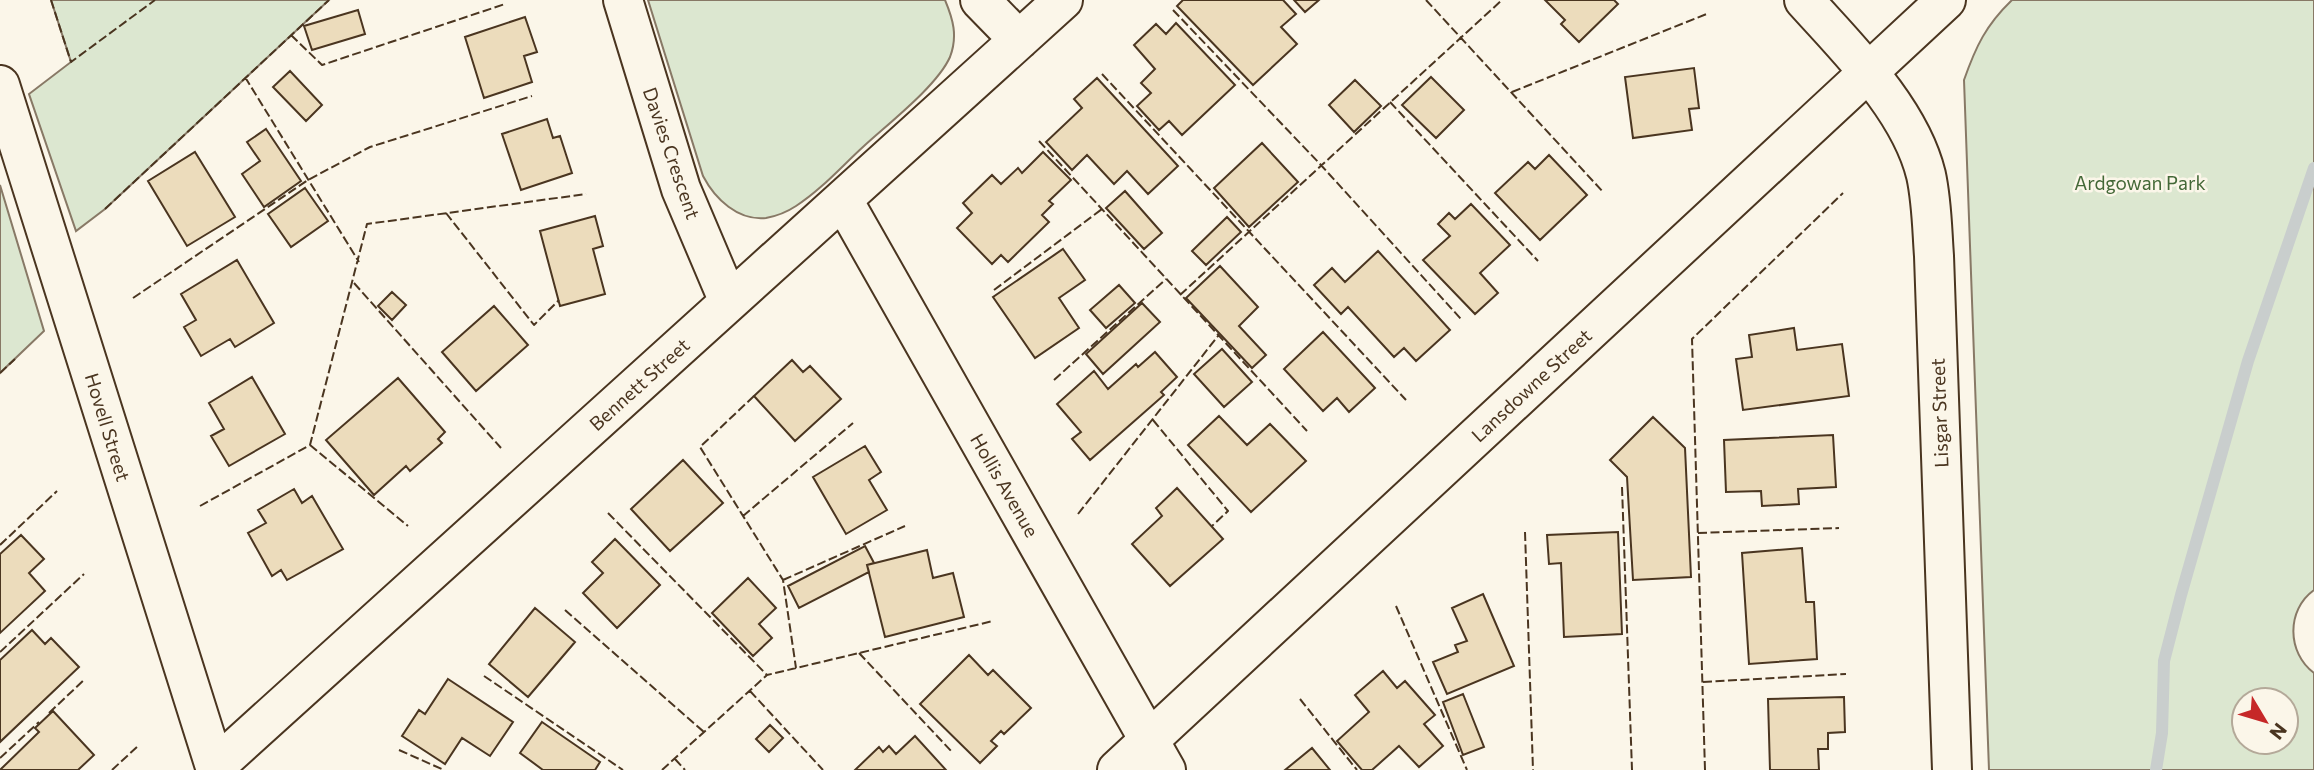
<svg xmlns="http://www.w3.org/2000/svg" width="2314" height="770" viewBox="0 0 2314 770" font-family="Commissioner,sans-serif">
<rect width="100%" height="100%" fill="#fbf6e9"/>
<path fill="#dce7d0" stroke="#887966" stroke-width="2" fill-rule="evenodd" d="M51 0H329L105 209 76 231 29 94 71 62Z
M648 0H945C953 19 958 36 950 57 937 86 889 123 864 146 842 166 821 190 796 206 787 212 777 216 766 218 738 221 715 199 703 176Z
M2012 0H2314V590C2286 610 2287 653 2314 673V770H1989L1964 80C1976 46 1986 25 2012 0ZM2244 700H2286V742H2244Z
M0 185 44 331 0 373Z"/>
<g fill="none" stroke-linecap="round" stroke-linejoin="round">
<path stroke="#c9cecd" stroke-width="12" d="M2156 770 2162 733 2164 661 2181 595 2248 361 2314 168"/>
</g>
<path fill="#ecdcbc" stroke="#4a3520" stroke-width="2" d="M1183 0H1283L1296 14 1281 27 1297 44 1253 85 1177 6Z
M1294 0H1319L1305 12Z
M1545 0H1614L1618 4 1579 42 1561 24 1565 20Z
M358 10 365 34 312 50 304 26Z
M525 17 537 52 524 56 532 82 484 98 465 37Z
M1176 23 1235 85 1182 135 1169 121 1159 130 1137 106 1151 93 1141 83 1155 69 1134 45 1156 24 1166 34Z
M1694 68 1699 108 1689 109 1692 130 1633 138 1625 77Z
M290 71 322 105 306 121 273 87Z
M1431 77 1464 110 1436 138 1402 105Z
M1097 78 1178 166 1148 194 1127 171 1114 184 1087 155 1072 170 1046 142 1082 108 1074 99Z
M1355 80 1381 106 1354 132 1329 105Z
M547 119 553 138 560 136 572 173 521 190 502 134Z
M266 129 301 181 264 207 242 174 260 161 247 142Z
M1262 143 1298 182 1249 227 1214 188Z
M195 152 235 217 187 246 148 181Z
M1043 152 1071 180 1049 201 1053 204 1042 215 1049 222 1008 262 1001 255 992 264 957 228 972 213 963 203 992 175 1001 184 1018 168 1022 173Z
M1549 155 1587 195 1540 240 1495 193 1528 162 1535 169Z
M305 188 328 221 291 247 268 214Z
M1125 191 1162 233 1144 249 1106 208Z
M1471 204 1510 245 1480 273 1498 293 1475 314 1423 260 1450 236 1438 224 1449 213 1455 219Z
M595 216 603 246 593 249 605 294 560 306 540 231Z
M1227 217 1241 232 1206 265 1192 251Z
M1063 249 1085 280 1059 298 1079 328 1035 358 993 297Z
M1378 251 1450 330 1416 361 1404 348 1394 357 1348 307 1341 314 1314 285 1332 268 1345 282Z
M237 260 274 323 235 347 230 339 201 356 184 327 196 320 181 294Z
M1220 266 1258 307 1239 326 1266 355 1252 368 1186 298Z
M1119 285 1135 303 1106 328 1090 310Z
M392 292 406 305 392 320 378 306Z
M1142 303 1160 322 1103 374 1086 354Z
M494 306 528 345 476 391 442 352Z
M1794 328 1797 350 1842 344 1849 396 1743 410 1736 359 1752 357 1749 335Z
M1323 332 1375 388 1349 412 1337 398 1323 411 1284 369Z
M1222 349 1252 382 1224 407 1194 374Z
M1155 352 1177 377 1161 392 1164 395 1090 460 1072 439 1081 432 1057 404 1094 371 1108 389 1136 364 1138 367Z
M792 360 803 372 810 366 841 399 795 441 754 396Z
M252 377 285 434 229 466 211 436 224 429 209 403Z
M398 378 445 432 438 439 442 443 410 471 406 466 374 495 326 440Z
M1219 416 1247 445 1270 424 1306 461 1251 512 1188 445Z
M1653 417 1685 448 1691 577 1633 580 1627 477 1610 460Z
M1833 435 1836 487 1798 489 1799 504 1762 506 1761 491 1726 492 1724 440Z
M865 446 881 472 869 480 887 510 846 534 813 477Z
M683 460 723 503 670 551 631 509Z
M1177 488 1223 539 1170 586 1132 544 1162 516 1156 508Z
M294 489 302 503 312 496 343 549 287 580 281 570 272 576 248 533 266 523 258 510Z
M1618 532 1622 634 1564 637 1561 563 1549 564 1547 535Z
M21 535 44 559 29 573 45 591 0 633V554Z
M615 539 660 585 617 628 583 593 603 573 592 562Z
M865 546 874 563 867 565 869 572 799 608 788 586Z
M1802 548 1806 602H1814L1817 659 1749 664 1742 553Z
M927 550 933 578 953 573 964 617 885 637 867 565Z
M748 578 776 608 759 624 772 638 753 656 712 613Z
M1483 594 1514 666 1447 694 1433 662 1458 652 1455 645 1467 641 1452 608Z
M535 608 575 642 528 697 489 664Z
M32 630 45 644 51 638 79 667 0 742V660Z
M969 655 988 675 993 670 1031 708 1004 734 1001 731 991 741 997 746 980 763 920 704Z
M1383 671 1397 688 1405 681 1435 715 1424 724 1443 746 1419 767 1399 746 1372 770H1362L1337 741 1369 712 1355 695Z
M448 679 513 722 490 756 462 738 445 764 402 736 419 710 425 714Z
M1463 694 1484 747 1463 755 1443 702Z
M1844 697 1845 732 1828 733V749H1818L1819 770H1770L1768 699Z
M53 711 94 755 78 770H0L39 732 35 728Z
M542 722 600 762 595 770H543L520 753Z
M770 725 783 738 769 752 756 739Z
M915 736 946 770H855L879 747 883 752 889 746 896 754Z
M1312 748 1330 770H1285Z"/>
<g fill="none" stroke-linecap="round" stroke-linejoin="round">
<g stroke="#4a3520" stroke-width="42">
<path id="minor" d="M623 0 681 189 729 302
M980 0 1019 40
M1804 0C1848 49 1910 109 1926 175 1932 202 1932 229 1934 256L1952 770
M0 85 216 770
M843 200 1166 770
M215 767 1063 0
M1117 770 1946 0"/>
</g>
<use href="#minor" stroke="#fbf6e9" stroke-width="38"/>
<path stroke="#4a3520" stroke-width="2" stroke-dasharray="9 3.5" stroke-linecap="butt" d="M51 0 71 62 155 0
M1426 0 1604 193
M1173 10 1320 164 1461 319
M291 35 322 65 505 4
M1102 74 1406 400
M245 77 359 262
M1512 92 1709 13
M1390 102 1538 261
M1039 141 1307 431
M105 209 329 0
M446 213 534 325 559 300
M354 283 501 448
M994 290 1102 209
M1180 295 1502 0
M133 298 308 180 370 147 532 96
M0 373 15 359
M1054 380 1166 279
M754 396 700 447 783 580 796 668
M1153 420 1228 511 1212 526
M310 445 408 526
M1622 487 1632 770
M200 506 310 445 367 224 586 194
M608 513 767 675
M1078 514 1218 336
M743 516 853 423
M1525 532 1533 770
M1698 533 1839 528
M0 545 57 491
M783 580 905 526
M1396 606 1467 770
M565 610 704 732
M0 652 84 574
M859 653 953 753
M484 676 623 770
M1703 682 1846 674
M750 691 823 770
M1300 699 1357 770
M49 713 85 679
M399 750 444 770
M0 758 39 722
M675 759 685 770
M112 770 139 745
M662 770 767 675 993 621
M1705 770 1692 339 1843 193"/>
</g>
<g text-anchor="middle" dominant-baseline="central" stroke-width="5" stroke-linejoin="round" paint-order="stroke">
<g font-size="19" fill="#4a3520" stroke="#fbf6e9">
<text transform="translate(672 153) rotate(71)">Davies Crescent</text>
<text transform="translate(639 384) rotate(-42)">Bennett Street</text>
<text transform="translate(1531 385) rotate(-43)">Lansdowne Street</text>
<text transform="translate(1939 413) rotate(-92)">Lisgar Street</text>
<text transform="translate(108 427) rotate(73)">Hovell Street</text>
<text transform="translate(1005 485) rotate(60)">Hollis Avenue</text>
</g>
<g font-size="19" fill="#436837" stroke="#fbf6e9">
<text x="2140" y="182">Ardgowan Park</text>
</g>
</g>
<g transform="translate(2265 721) rotate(128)"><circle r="33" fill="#fbf6e9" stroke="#b4a999" stroke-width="2"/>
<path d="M0-5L12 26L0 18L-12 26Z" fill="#c62828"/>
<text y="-10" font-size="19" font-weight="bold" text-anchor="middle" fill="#4a3520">N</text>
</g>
</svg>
